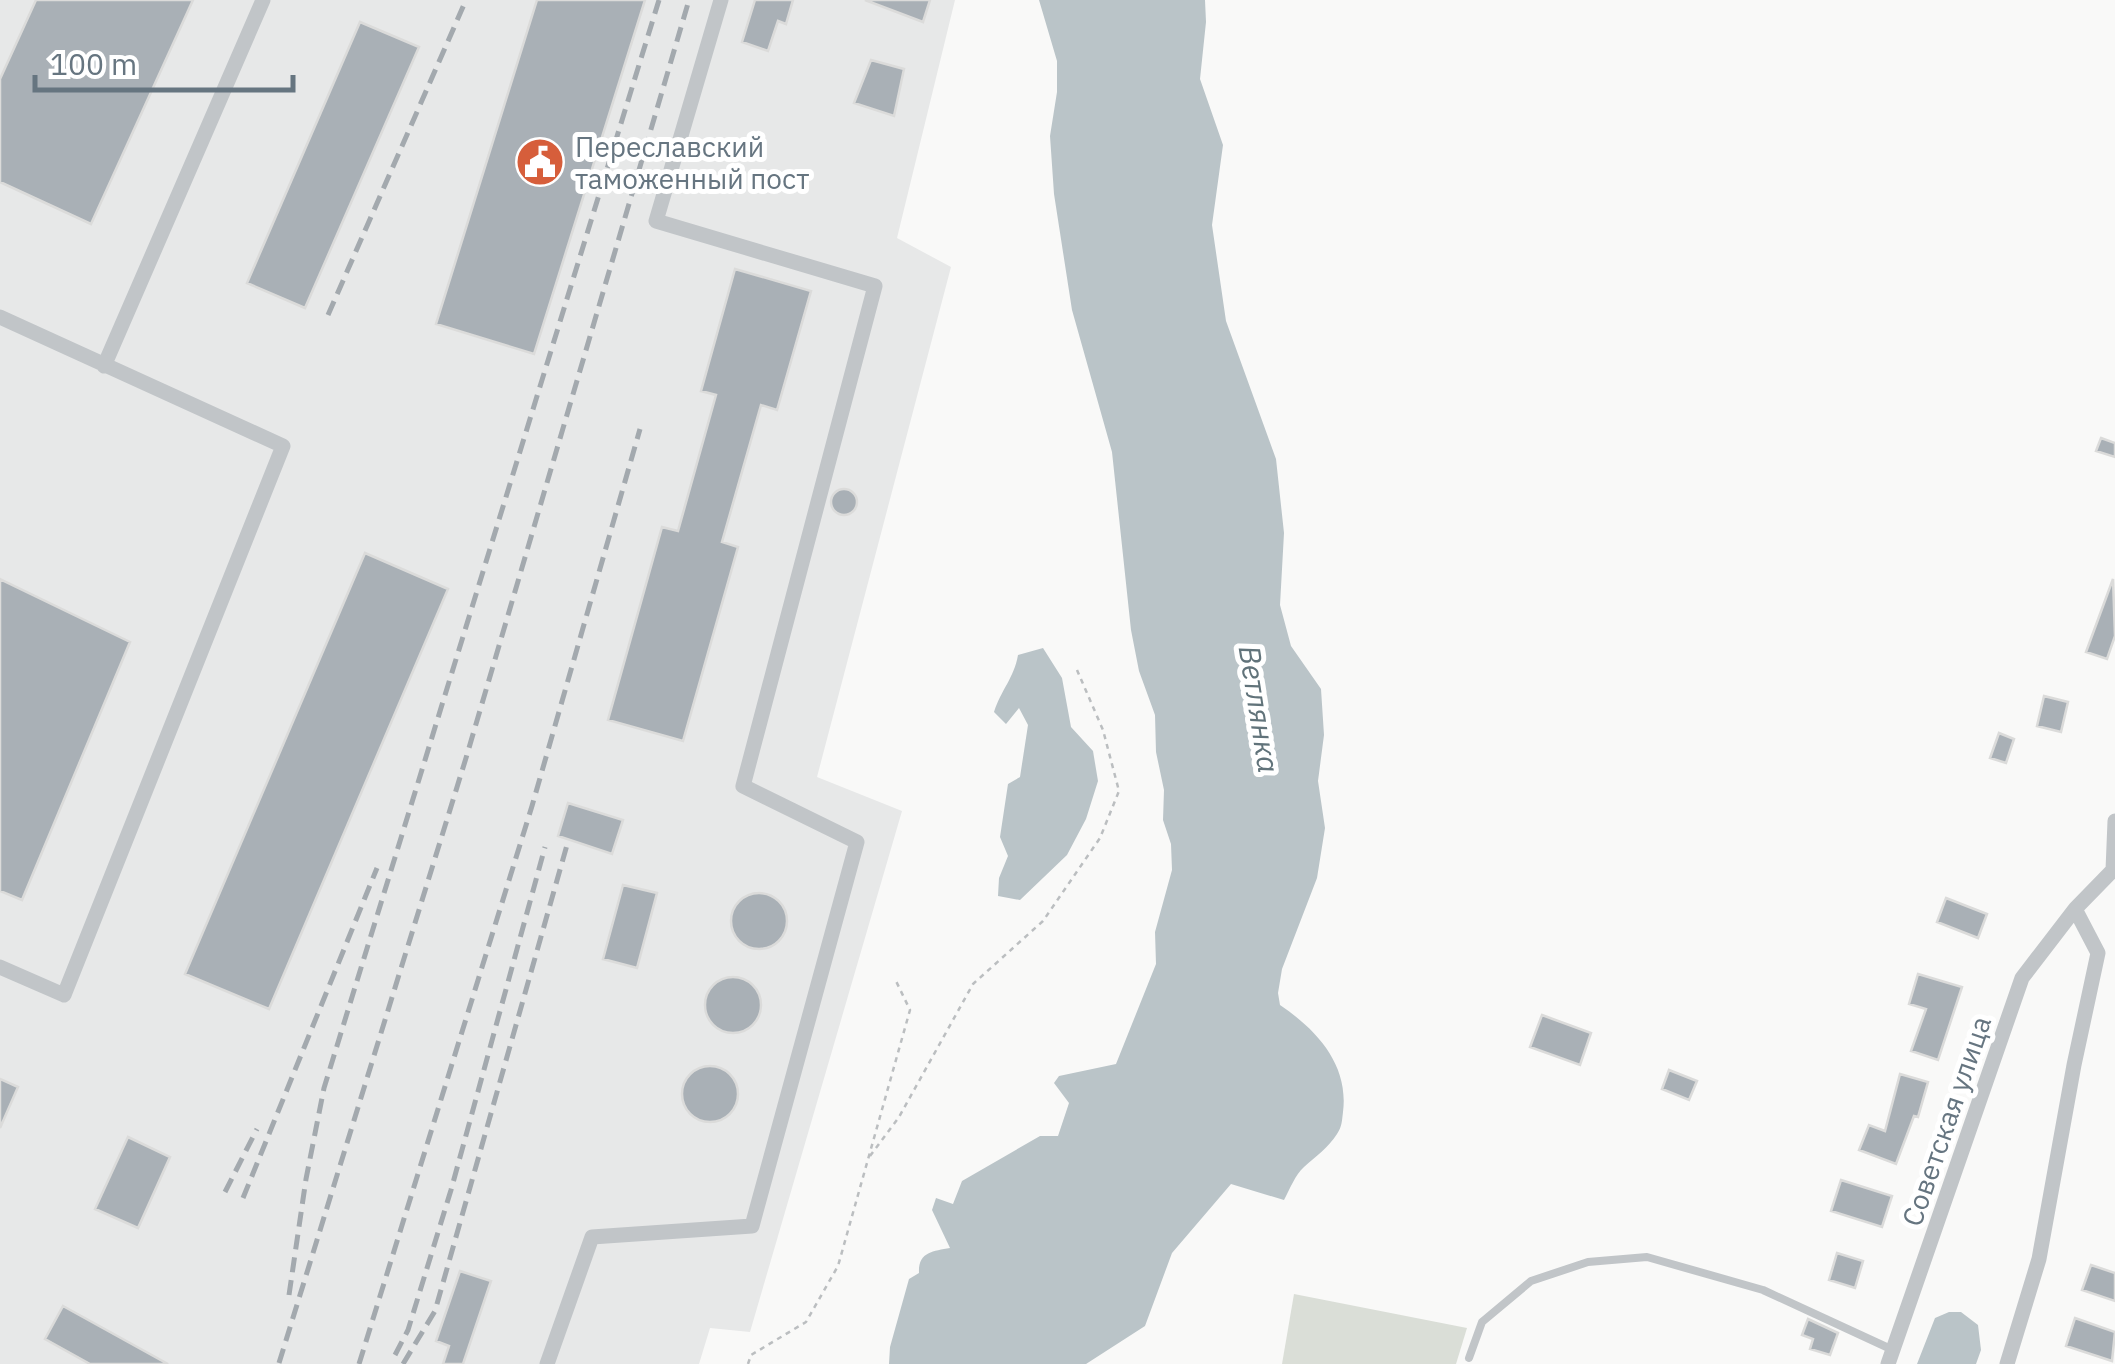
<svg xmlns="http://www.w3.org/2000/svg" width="2115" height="1364" viewBox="0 0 2115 1364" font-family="'IBM Plex Sans',sans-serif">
<rect width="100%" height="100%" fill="#f9f9f8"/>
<path fill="#e7e8e8" d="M0 0H955L897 238 951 267 817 777 902 811 750 1332 710 1328 699 1364H0Z"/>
<path fill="#daded7" d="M1294 1294 1467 1328 1456 1364H1282Z"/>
<path fill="#bac4c8" d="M1039 0H1205L1206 22 1200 79 1223 145 1212 225 1226 321 1276 459 1284 533 1280 605 1291 646 1321 689 1324 735 1318 781 1325 828 1317 878 1282 969 1278 993 1280 1005C1317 1030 1349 1065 1343 1112 1342 1120 1342 1127 1337 1134 1328 1148 1316 1156 1304 1167 1295 1175 1290 1189 1284 1200L1231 1184 1172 1253 1145 1326 1086 1364H889L890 1347 909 1279 919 1273C918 1252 933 1251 950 1248L932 1210 936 1198 953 1204 962 1181 1040 1136H1058L1069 1103 1054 1083 1059 1076 1116 1064 1156 964 1155 932 1172 870 1171 844 1163 820 1164 790 1156 752 1155 715 1139 671 1131 630 1112 452 1072 310 1054 194 1050 136 1057 92V61Z
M1043 648 1062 678 1071 727 1093 751 1098 781 1086 819 1067 855 1020 900 998 896 999 878 1008 856 1000 837 1008 784 1020 777 1028 725 1019 708 1006 724 994 712C1001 690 1014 678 1018 655Z
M1949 1312H1961L1978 1325 1981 1350 1976 1364H1917L1935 1318Z"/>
<path fill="#a9b0b6" stroke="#dbdbda" stroke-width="2.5" d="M36 0H193L91 224 0 182V79Z
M537 0H645L534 354 436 324Z
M755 0H793L786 24 778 21 768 51 742 42Z
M865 0H930L923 22Z
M360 22 419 47 305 308 247 283Z
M871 60 904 69 894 116 854 103Z
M735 269 811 291 777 410 761 405 722 542 738 547 683 741 608 720 662 527 678 531 716 395 701 391Z
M2101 438 2115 443V457L2096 451Z
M831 502a13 13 0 1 1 26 0a13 13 0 1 1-26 0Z
M365 553 448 589 269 1009 185 974Z
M0 579 130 642 22 900 0 891Z
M2113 579 2115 636 2107 659 2086 652Z
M2044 696 2068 702 2061 732 2037 726Z
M1999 733 2014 739 2006 763 1990 758Z
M568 803 623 820 612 854 558 836Z
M623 885 657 893 637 968 603 959Z
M731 921a28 28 0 1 1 56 0a28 28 0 1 1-56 0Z
M1946 898 1987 914 1978 938 1937 922Z
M1918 974 1962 987 1938 1060 1911 1051 1926 1009 1909 1004Z
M705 1005a28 28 0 1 1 56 0a28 28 0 1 1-56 0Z
M1542 1015 1591 1033 1580 1065 1530 1047Z
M682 1094a28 28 0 1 1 56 0a28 28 0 1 1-56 0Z
M1669 1070 1697 1081 1689 1100 1662 1089Z
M1900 1074 1928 1082 1918 1117 1914 1116 1896 1164 1859 1150 1869 1125 1885 1131Z
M0 1079 18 1087 0 1128Z
M128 1137 170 1157 138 1228 95 1209Z
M1841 1180 1892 1196 1882 1227 1831 1211Z
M1837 1253 1863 1261 1855 1288 1829 1280Z
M2091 1265 2115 1273V1301L2082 1290Z
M460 1271 491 1281 463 1364H443L449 1346 436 1341Z
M63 1306 168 1364H90L45 1339Z
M2075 1318 2115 1332 2112 1361 2066 1346Z
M1808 1319 1838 1333 1830 1355 1810 1349 1813 1339 1802 1335Z"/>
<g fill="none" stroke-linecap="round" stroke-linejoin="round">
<path stroke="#bbbec0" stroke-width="2.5" stroke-dasharray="5 5" stroke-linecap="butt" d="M870 1156 899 1117 973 984 1043 921 1100 838 1119 791 1103 730 1077 670
M748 1364 751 1355 806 1322 838 1266 910 1010 895 979"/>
<path stroke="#c1c5c8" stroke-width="8" d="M1469 1358 1482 1322 1531 1281 1588 1262 1647 1257 1763 1290 1893 1350"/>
<path stroke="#c1c5c8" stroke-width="15" d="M0 317 283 446 64 995 0 967
M104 366 263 0
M547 1364 592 1237 752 1226 857 842 743 786 875 286 656 221 721 0
M1888 1364 2022 978 2075 909
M2007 1364 2039 1259 2074 1065 2098 953 2075 909 2113 870 2115 821"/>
<path stroke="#a3a9ae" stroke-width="5" stroke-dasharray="15 8" stroke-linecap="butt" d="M328 315 466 0
M225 1192 257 1129
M243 1198 377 868
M289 1295 306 1179 324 1088 659 0
M395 1355 408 1330 451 1190 545 847
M279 1363 466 758 689 0
M359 1364 532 806 640 429
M403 1364 435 1311 567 845"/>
</g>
<defs>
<g id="civic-disc" transform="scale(2.5)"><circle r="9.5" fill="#d65e3b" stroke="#fff"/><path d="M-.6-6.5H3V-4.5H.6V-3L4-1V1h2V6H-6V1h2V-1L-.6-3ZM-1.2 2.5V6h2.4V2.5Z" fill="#fff"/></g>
</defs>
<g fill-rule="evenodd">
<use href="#civic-disc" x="540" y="162"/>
</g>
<g text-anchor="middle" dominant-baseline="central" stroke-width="10" stroke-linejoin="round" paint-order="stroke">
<g font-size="28" fill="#667580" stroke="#fff" text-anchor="start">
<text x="575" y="146">Переславский<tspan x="575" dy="32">таможенный пост</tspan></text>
</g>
<g font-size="28" fill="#667580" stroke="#fff">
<text transform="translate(1946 1121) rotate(-71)">Советская улица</text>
</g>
<g font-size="30" font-style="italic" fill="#61737a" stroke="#fff">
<text transform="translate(1260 709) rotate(81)">Ветлянка</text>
</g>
</g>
<path d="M35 75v15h258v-15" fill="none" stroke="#667580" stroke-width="5"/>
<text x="50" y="75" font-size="30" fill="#667580" stroke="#ffffff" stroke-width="8" paint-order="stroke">100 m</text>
</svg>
